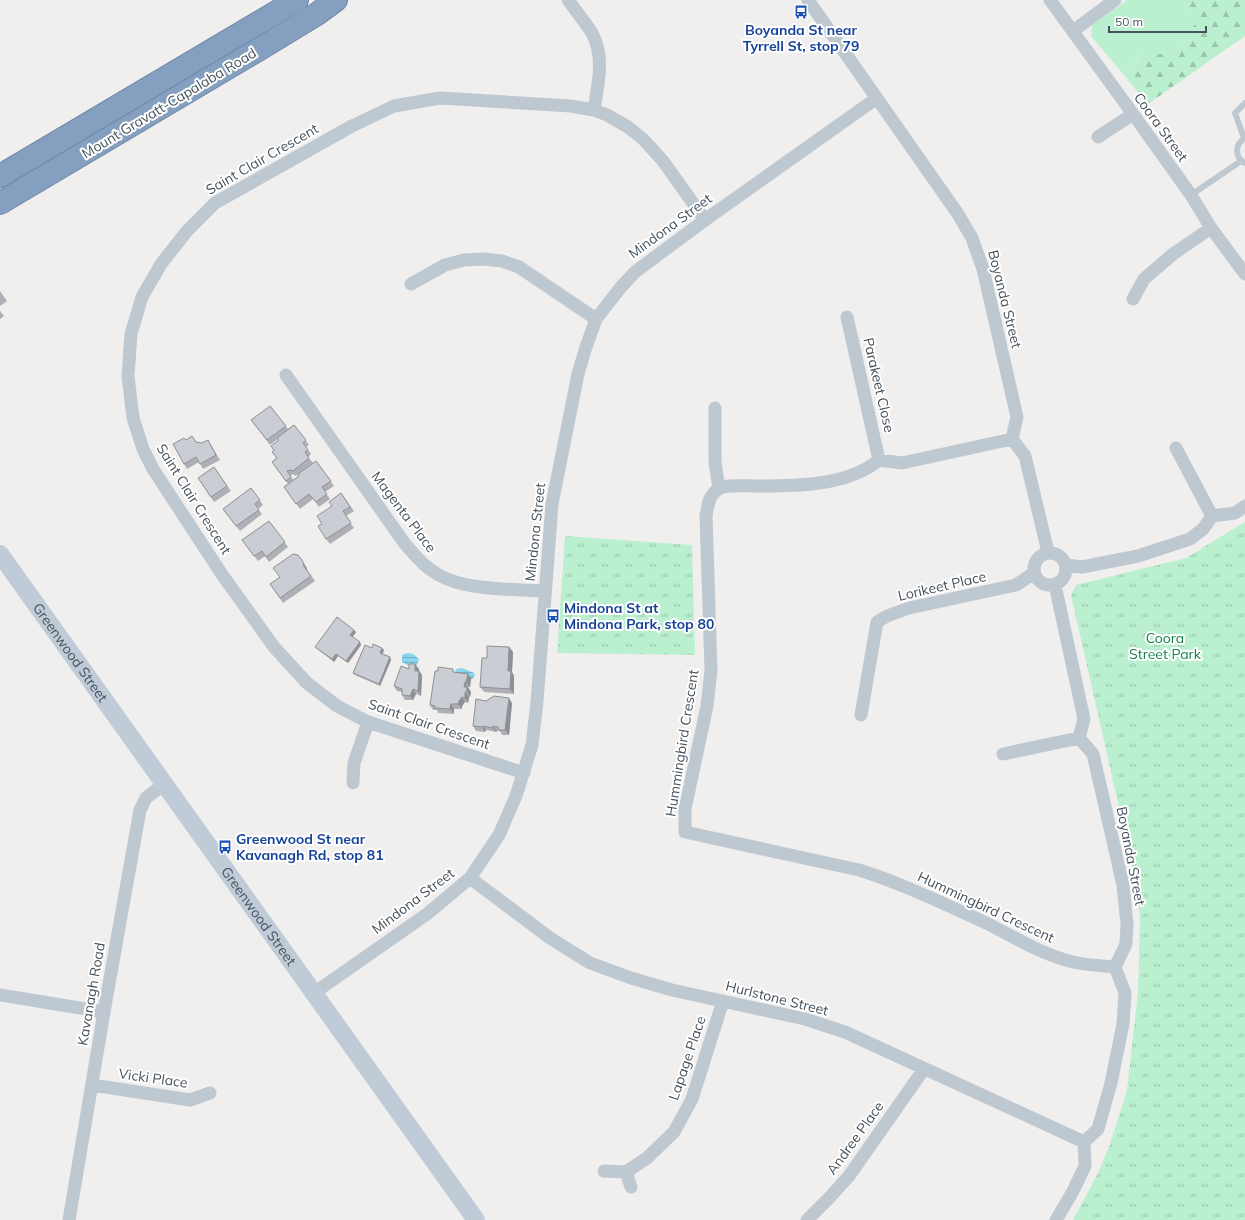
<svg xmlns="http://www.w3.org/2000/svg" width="1245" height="1220" viewBox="0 0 1245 1220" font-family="Mulish,sans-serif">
<defs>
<pattern id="forest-firs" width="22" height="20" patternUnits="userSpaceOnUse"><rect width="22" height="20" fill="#baf0d0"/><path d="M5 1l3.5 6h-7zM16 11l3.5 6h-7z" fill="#99c5ac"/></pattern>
<pattern id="park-tufts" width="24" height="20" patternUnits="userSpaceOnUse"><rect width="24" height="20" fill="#baf0d0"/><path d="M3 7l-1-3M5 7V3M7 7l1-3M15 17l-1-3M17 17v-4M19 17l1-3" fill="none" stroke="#99c5ac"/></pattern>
<pattern id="water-rules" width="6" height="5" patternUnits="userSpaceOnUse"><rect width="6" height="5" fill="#86d6ee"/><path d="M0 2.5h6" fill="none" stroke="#6fb0c4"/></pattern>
</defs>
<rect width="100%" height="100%" fill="#f1eeee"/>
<path fill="#baf0d0" d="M1127 0H1183L1195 24 1183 41 1161 54H1142L1123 74 1091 36 1092 25Z"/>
<path fill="url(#forest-firs)" d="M1183 0H1245V36L1148 104 1123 74 1143 54H1161L1183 41 1195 24Z"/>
<path fill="url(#park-tufts)" d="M1245 522V1220H1073L1099 1171 1110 1144 1127 1090 1138 993 1140 916 1135 878 1071 595 1076 585 1186 558Z
M565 536 692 545 695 655 557 653Z"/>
<path fill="url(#water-rules)" d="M407 653 413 654 419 659 417 665 409 666 402 662V655Z
M462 668 474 673 475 676 470 681 455 674 456 669Z"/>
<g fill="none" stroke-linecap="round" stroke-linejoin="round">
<g stroke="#6f8aaa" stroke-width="24">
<path id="highway" d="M0 176 297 0
M0 203 263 47 317 14 336 0"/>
</g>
<path stroke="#bec8d1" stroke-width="6" d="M1244 138 1235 113 1245 103
M1245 138C1235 144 1234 157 1245 163
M1191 195 1241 161"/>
<path stroke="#bec8d1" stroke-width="13" d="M568 0C576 11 585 22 592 33 605 57 598 84 594 110
M808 0 958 214 972 238 983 269 1017 417 1012 439 1025 456 1048 552
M1050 0 1133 114 1191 195 1211 228 1245 274
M1073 31 1115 0
M1098 137 1133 114
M411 284 445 265 464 260 483 259 502 261 519 267 596 319
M1133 299 1144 279 1173 254 1211 228
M847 317 879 460
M286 375 405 544C414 554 422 565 434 572 461 591 512 589 545 591
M715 408V462L719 489
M1012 439 902 463 879 460C848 486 796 486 757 486 747 486 725 484 718 489 708 497 708 505 706 516L711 670 707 706 685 809V832L859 870C901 883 942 903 982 921 1011 935 1042 955 1073 962 1087 965 1101 966 1115 967
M1176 448 1212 516
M1034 569a16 16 0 1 1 32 0a16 16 0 1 1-32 0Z
M1067 565 1082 567 1138 556 1190 539 1203 529 1212 516 1235 513 1245 506
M1055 585 1084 719 1079 738 1093 754 1123 885 1127 924 1126 944 1115 967 1125 993 1123 1024 1111 1083 1098 1129 1084 1142 1085 1166 1072 1193 1056 1220
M861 715 877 622 887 616 909 608 1016 585 1034 573
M1003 754 1079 738
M524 773 368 722 337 706 307 683 274 647 221 573 153 469 143 449 133 418 128 376 131 334 142 297 161 264 187 231 215 203 352 126 394 106 440 98 571 106 594 110 607 115 628 127 643 139 663 161 705 220
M353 783 354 763 368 722
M470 878 550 938 590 963 631 978 672 990 805 1019 845 1032 1084 1142
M314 993 427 914 470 878 499 835 516 796 532 745 537 702 552 504 578 374 585 350 596 319 621 287 635 272 705 220 877 98
M0 995 104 1012
M92 1085 190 1100 210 1093
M604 1171 626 1172 631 1187
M626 1172 647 1158 674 1132 692 1099 723 1001
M69 1220 104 1012 140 810 146 798 164 784
M807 1220 830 1197 849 1176 924 1069"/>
<path stroke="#c0cbd8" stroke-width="18" id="s1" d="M0 554 476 1220"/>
<use href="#highway" stroke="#849fbf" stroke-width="22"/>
</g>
<path fill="#aeb0b5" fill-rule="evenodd" d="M0 291 7 301 0 306Z
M0 311 4 316 0 319Z
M270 406 288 429 294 425 309 445 306 447 311 454 308 457 313 463 316 461 334 486 325 492 330 499 319 507 313 499 300 509 284 487 288 484 272 462 276 458 274 450 279 440 278 439 270 445 255 425ZM293 474 296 476 298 474 299 476 294 480 290 476Z
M186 440 196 442 202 443 208 440 220 460 203 469 199 462 187 469 184 464Z
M214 467 231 491 214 502 198 478Z
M251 488 263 505 258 509 262 514 240 531 223 509Z
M341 493 354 511 346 516 354 528 330 544 326 539 322 524Z
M269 521 288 547 269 562 265 556 258 561 242 540Z
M307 568V570L315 581 283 603 270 584 280 577Z
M356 632 352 637 361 645 348 663 338 656 334 662 317 649 315 647Z
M509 647 513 652 512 672 514 676V694L484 692 480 687 487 658Z
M384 650 382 654 390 657 391 660 380 686 355 675 353 673Z
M415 664 422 675 421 696 416 694 413 700H405L402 695V692L397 691 394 686 409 669Z
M455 672 471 678 470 687H468V688L471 692 470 697H469L468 703 465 702 462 706V709H454V714L438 713 437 710H433L430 705Z
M512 703 509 735H502L500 731H497L496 732 486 730 485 732 476 731 473 726Z"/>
<path fill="#8d9094" d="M298 555 307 568V570L303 565Z
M354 630 356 632 352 638 350 635Z
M360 642 361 645 348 663 346 661Z
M509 647 513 652 512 672 514 676V694L510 689 508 671Z
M382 648 384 650 382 656 380 653Z
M336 654 338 656 334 662 332 659Z
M390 657 391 660 380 686 379 684Z
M415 664 419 669V675L415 671Z
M419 671 422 675 421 696 418 691Z
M468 674 471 678 470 687 466 682Z
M465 682 471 692 470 697 464 687Z
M413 689 416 694 413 700 410 696Z
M465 692 469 697 468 703 465 698Z
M462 697 465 702 462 706V709L458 704 459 701Z
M509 698 512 703 509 735 505 730Z
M451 704 454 709V714L450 709Z
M483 726 486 730 485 732 482 727Z
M493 726 497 731 496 732 493 728Z"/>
<path fill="#cacdd3" stroke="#8d9094" d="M270 406 286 426 267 440 251 420Z
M294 425 306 440 303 443 308 450 305 452 309 458 293 471 290 470 287 471 291 477 286 481 272 462 277 458 272 452 274 450 271 446 279 440 277 438Z
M192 436 196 442 202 443 208 440 216 455 200 464 196 457 184 464 173 444 184 438 186 440Z
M316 461 331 481 322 487 327 494 316 502 309 494 296 504 284 487 299 476 298 474Z
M214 467 227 486 211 497 198 478Z
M251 488 260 500 255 504 259 510 236 526 223 509Z
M341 493 350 507 343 511 351 523 326 539 318 526 322 524 317 516 332 506 329 502Z
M269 521 285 542 266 557 262 551 254 556 242 540Z
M293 554 298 555 304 563 303 565 311 576 280 598 270 584 280 577 273 568Z
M337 617 354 630 350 635 360 642 346 661 336 654 332 659 315 647Z
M373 644 382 648 380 653 390 657 379 684 353 673 365 645 372 648Z
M487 646 509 647 508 671H511L510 689 480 687 482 658H487Z
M409 664H415V671H419L418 691 413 689 410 696 402 695V689L394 686 401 666 409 669Z
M438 667 453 669V672L468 674 466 682H465L464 687H467V692H465V698L462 697 459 701 458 704H451L450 709 435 708V706L430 705 435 671H438Z
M494 696 509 698 505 730H499L498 727 493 726V728L483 726 482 727 473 726 476 699 486 701Z"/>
<defs>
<g id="bus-bare" transform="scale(1.08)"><path d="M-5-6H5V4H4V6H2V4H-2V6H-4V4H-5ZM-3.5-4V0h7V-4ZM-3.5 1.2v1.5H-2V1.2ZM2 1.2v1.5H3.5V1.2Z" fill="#1a4fb4" stroke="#fff" stroke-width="2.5" paint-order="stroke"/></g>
</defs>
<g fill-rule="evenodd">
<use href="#bus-bare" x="801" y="12"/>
<use href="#bus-bare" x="553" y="616"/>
<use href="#bus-bare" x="225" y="847"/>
</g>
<g text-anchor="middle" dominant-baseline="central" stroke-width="4" stroke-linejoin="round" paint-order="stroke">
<g font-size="14" font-weight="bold" fill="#164399" stroke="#fff" text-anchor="start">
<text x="801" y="30" text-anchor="middle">Boyanda St near<tspan x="801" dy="16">Tyrrell St, stop 79</tspan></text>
<text x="564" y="608">Mindona St at<tspan x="564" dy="16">Mindona Park, stop 80</tspan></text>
<text x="236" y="839">Greenwood St near<tspan x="236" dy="16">Kavanagh Rd, stop 81</tspan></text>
</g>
<g font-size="14" fill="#45515c" stroke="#fff">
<text transform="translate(169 103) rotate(-31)">Mount Gravatt-Capalaba Road</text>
<text transform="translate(1161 127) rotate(54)">Coora Street</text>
<text transform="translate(262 159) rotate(-30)">Saint Clair Crescent</text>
<text transform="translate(670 226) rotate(-36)">Mindona Street</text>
<text transform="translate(1005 299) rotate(76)">Boyanda Street</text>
<text transform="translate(879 385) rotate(77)">Parakeet Close</text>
<text transform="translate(194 499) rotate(58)">Saint Clair Crescent</text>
<text transform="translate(404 512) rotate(53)">Magenta Place</text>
<text transform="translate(535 532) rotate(-84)">Mindona Street</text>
<text transform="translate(942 586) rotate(-13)">Lorikeet Place</text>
<text stroke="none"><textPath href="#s1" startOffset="121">Greenwood Street</textPath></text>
<text transform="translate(429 724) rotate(19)">Saint Clair Crescent</text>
<text transform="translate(682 743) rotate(-81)">Hummingbird Crescent</text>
<text transform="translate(1131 856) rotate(79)">Boyanda Street</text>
<text transform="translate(413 901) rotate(-37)">Mindona Street</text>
<text transform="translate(986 907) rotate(25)">Hummingbird Crescent</text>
<text stroke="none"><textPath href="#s1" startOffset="445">Greenwood Street</textPath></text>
<text transform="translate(91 994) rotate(-80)">Kavanagh Road</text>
<text transform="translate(777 998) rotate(14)">Hurlstone Street</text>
<text transform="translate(687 1058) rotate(-71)">Lapage Place</text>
<text transform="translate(153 1078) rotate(8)">Vicki Place</text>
<text transform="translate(855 1138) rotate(-54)">Andree Place</text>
</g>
<g font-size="14" fill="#14804c" stroke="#fff">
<text x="1165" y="638">Coora<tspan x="1165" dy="16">Street Park</tspan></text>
</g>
</g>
<path d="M1109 26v6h97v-6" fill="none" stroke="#45515c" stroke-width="2"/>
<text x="1115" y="26" font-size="12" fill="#45515c" stroke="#ffffff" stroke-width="3" paint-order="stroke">50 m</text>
</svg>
